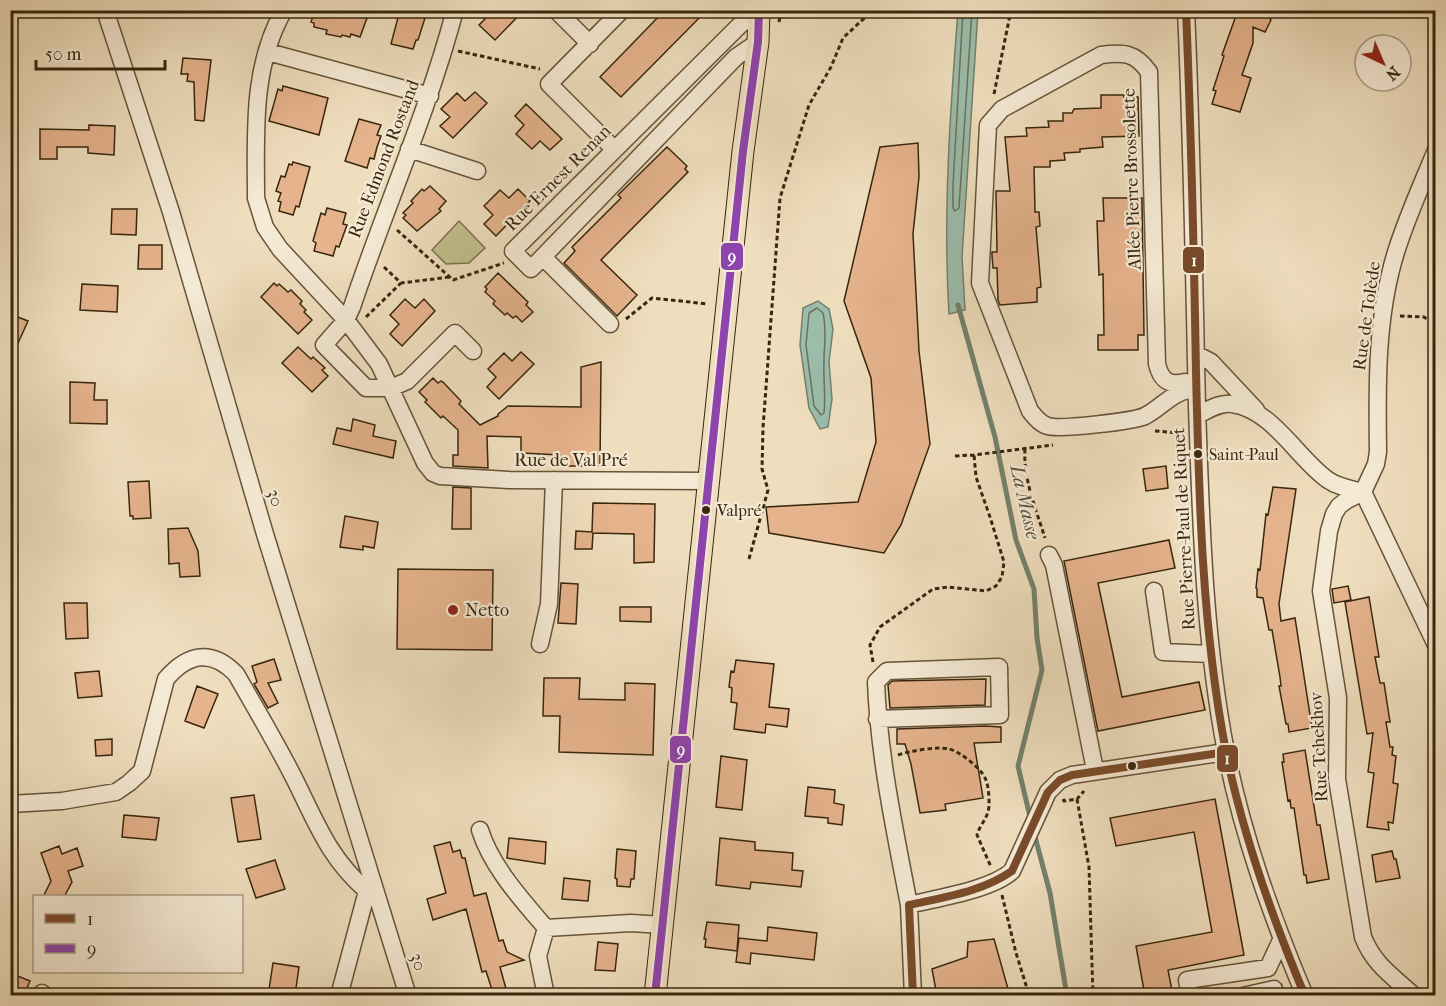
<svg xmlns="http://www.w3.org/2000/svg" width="1446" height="1006" viewBox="0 0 1446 1006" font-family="'IM FELL French Canon',serif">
<rect width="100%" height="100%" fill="#efdebe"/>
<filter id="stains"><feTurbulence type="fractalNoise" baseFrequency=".00333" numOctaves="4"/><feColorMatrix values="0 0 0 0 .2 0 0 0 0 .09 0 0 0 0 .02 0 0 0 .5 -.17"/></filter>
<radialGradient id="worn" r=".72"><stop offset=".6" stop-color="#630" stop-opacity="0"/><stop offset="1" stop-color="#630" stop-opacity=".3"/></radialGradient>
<path fill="#c1bf8c" stroke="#7c724c" stroke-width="1.5" d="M459 221 485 248 469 263 446 264 432 250Z"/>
<path fill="#9bbdab" stroke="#73816c" stroke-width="1.5" d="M958 11H978L962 257 965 310 949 314C943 213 950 112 958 11Z
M818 301 829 309 833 329 829 362 832 399 828 427 820 429 809 408 800 345 803 308Z"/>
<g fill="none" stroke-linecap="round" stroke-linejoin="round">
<path stroke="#6a725c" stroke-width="1.5" d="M963 10 953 185V208L955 211 959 208 972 10
M817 308 823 313C827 330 824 344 824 361 823 378 826 395 824 413L821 415 814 406 806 345 809 313Z"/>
<path stroke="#73816c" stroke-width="5" d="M958 305 995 437 1016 540 1034 589 1037 638 1042 670 1018 766 1031 821
M1034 833 1050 893 1067 996"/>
</g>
<path fill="#e5b38c" stroke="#38260d" stroke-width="1.5" d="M315 10H342L367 18 360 37 351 34 350 37 342 35 341 37 326 34 327 30 314 27V23L311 22Z
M400 10H424L422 17 425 18 418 40H416L413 49 391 44Z
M476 10H524L495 40 479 25 485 19Z
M665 10H707L621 97 600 77Z
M1238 10H1273L1270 19 1271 20 1265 32 1253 27V43L1242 75 1251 78 1240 112 1212 104 1216 91 1213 90 1224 56 1222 55Z
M183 58 211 60 204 121 195 120 194 82 187 81 188 74H181Z
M283 86 328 98 319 135 269 121 278 89 282 91Z
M475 92 487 103 453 138 440 126 450 117 441 109 457 93 465 101Z
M1101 95H1124V98L1138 97 1139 136 1102 137 1103 147 1080 149V152L1064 153 1065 160 1050 161V167H1034L1035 212H1039L1040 226 1036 227 1041 287 1037 288V302L1000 305 998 300 997 268H993L992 255V252H997L996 191H1010L1005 137 1027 136 1026 128 1049 127 1048 121H1063V113H1072L1074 109 1101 108Z
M526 104 562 139 550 150 540 141 532 149 516 134 524 125 515 116Z
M359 119 381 125 377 135 381 136 377 147 374 159 370 158 367 168 345 161Z
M89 125 115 126 114 155 88 153V147H57V159H40V129L89 130Z
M918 143 919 177 913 234 919 351 930 444 901 525 884 553 769 533 766 507 858 502 876 442 871 378 844 301 880 147Z
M667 147 687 166 685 169 688 172 601 260 637 295 617 316 564 263 575 251 572 247 621 198 618 195Z
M293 162 310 167 299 207 296 206 293 215 279 211 281 202 278 201 281 193 276 191 281 176 285 177 289 164 292 165Z
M430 186 446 201 439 209 441 211 417 231 403 218 406 215 403 213 413 203 411 201 422 189 424 191Z
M518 189 530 201 496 236 484 224 493 215 484 206 500 190 509 198Z
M1103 198H1142L1144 335H1138V350H1098V335H1104L1103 274 1099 275 1097 221H1104Z
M327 208 346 213 343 224 347 225 339 247 336 246 333 256 314 251 316 243 313 241 321 213 325 215Z
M112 209H137L136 235 111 234Z
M139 245H162V269H138Z
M498 273 528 302 526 305 533 312 522 322 516 316 513 318 507 313 505 315 493 304 495 301 485 292 487 289 485 287Z
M274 283 277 286 279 284 288 292 291 290 302 301 300 304 306 310 304 312 312 320 298 334 261 297Z
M82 284 118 286 117 312 80 310Z
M405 299 415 308 424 299 435 311 402 346 390 334 399 324 390 315Z
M10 314 28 321 10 361Z
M298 347 311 359 313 357 325 368 322 370 328 376 312 392 282 363Z
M521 352 534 364 499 399 487 387 496 377 488 369 504 353 512 361Z
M601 362 600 466H559L560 455 521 453V437L487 436 488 468 453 466V455H458V430L443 416 441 418 425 402 427 400 419 392 433 378 438 383 441 381 443 382 461 401 459 404 480 425 498 416V414L508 406 581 407V367Z
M70 382 95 383 94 400H107V424L70 423Z
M353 419 375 425 373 436 396 441 393 458 333 444 337 428 351 431Z
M1166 466 1168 488 1146 491 1143 469Z
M149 481 151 518 133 519V516H130L128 482Z
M453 487 471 488V529H452Z
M1273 487 1296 489 1279 604 1281 621 1295 618 1312 728 1289 732 1288 724H1286L1279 686H1281L1280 677 1272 630H1269L1263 598 1257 597V589L1256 588 1258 569 1260 570 1266 514 1268 515Z
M593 503 655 504 654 562 634 563V534L593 533 592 549H575L576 531 592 532Z
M345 516 378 522 374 548 363 546V550L340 547Z
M188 528 198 551 200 576 180 577 179 563 169 564 168 529Z
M1169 540 1175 568 1098 583 1122 697 1199 682 1205 710 1098 731 1064 561Z
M398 569 493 570 492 650 397 649Z
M561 583 578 584 576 624 558 623Z
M1348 586 1351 600 1334 603 1332 589Z
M1369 597 1379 657H1375L1380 683H1384L1390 722H1386L1390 747H1393L1392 755 1396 756 1393 783 1398 784 1393 823 1388 822 1389 830 1367 827 1374 773 1368 772 1373 733 1367 734 1345 602Z
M64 603H87L88 638 66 639Z
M620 607H651V622L620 621Z
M274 659 281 680 268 683 278 703 268 708 254 684 257 682 252 666Z
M736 660 774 664 769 707 789 709 787 727 766 724 765 733 734 729 737 703 731 702 732 688 729 687 731 671 734 672Z
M99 671 102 696 78 698 75 673Z
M544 678H580L579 699 625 700V683L655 684 653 755 559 752 560 716H543Z
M986 679 985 705 890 708 888 685 892 681Z
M197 686 218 694 204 728 185 721Z
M985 726 1001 727V742L974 743 983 798 945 804 946 810 920 813 911 764 905 744H897V729Z
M112 739V755L96 756 95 740Z
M1305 750 1317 825H1320L1329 879 1307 883 1306 875H1304L1294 808H1291L1290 800 1288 801 1282 762H1284L1283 754Z
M721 756 747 760 742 810 716 807Z
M808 787 835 790 834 803 844 805 842 825 828 823V818L805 816Z
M254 795 261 839 238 842 231 798Z
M1215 799 1244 955 1168 970 1173 996H1145L1136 946 1212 932 1194 832 1116 846 1110 818Z
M124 815 159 818 156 840 122 837Z
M509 838 546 842 545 864 507 858Z
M720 838 755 842V850L793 853 792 870 803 871 801 887 751 882 750 889 716 885Z
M450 842 453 852 460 850 462 858H465L474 896 486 893 499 941 503 940 507 952 524 960 500 967 508 996H494L486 971 482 972 466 909 433 920 427 899 446 893 434 846Z
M59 846 62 854 77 848 83 866 68 871 72 882 64 897H43L51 881 41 853Z
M617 849 636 851 634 879H631L630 887 617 886V879L615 878Z
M1392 851 1394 859H1396L1400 878 1376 882 1372 855Z
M275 860 285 889 256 898 246 869Z
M564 878 590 881 588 901 562 899Z
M707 922 739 925 737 951 705 947 706 939H704Z
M768 927 817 933 814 960 751 953 750 964 736 962 739 938 767 941Z
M994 939 1010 996H937L932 969 967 957 968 942Z
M598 942 618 944 615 971 595 970Z
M273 963 299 967 295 995 269 990Z
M10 973 30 981 27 988 30 996H10Z"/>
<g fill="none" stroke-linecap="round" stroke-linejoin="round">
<g stroke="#665439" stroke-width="19">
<path id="minor" d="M105 10 171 212 265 534 408 996
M284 10C251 67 256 134 256 198L265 227 280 249 346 320 379 364 425 463 433 473 440 476 509 480 709 481
M455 10C428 112 385 208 352 307L346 320 324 345 366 388H391L407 381 455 333 473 351
M556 10 590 44
M1186 10C1192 143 1194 275 1197 407 1201 523 1204 638 1226 752 1243 837 1272 917 1305 996
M758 42 736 57 531 269 513 251 741 24 759 12
M268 52 430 96
M409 149 477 171
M614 149 549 84 622 10
M543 257 610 324
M1196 354 1211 362 1256 410
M1185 382C1168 386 1161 380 1157 364L1149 72C1135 52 1123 52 1101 55L1002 109 988 125 980 283 1030 411C1035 417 1040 424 1048 426 1060 430 1134 421 1145 416 1161 408 1171 393 1189 390
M1198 415C1208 410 1220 402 1232 404 1272 409 1297 458 1328 480 1338 487 1351 489 1363 492L1436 645
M1049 555 1054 565 1095 770
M1154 591 1163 652 1211 654
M540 644 549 604 554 480
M877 719 1000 715 999 667 887 671 876 682C879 758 895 831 909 905
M10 804 62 801 116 792 129 783 142 771 166 679C188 653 212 649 236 674 256 709 277 744 295 780 317 824 329 858 367 891
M480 830C491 866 522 900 546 928
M42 996V993
M339 996 367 891 375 890
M546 996 538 956 546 928 631 923 663 925
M913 996 909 905C937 898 991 890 1012 871L1048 792 1060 780 1072 775 1226 752
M1190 996 1187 980 1268 968 1282 938
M1243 996 1274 989
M1414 996C1393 976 1374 965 1363 937L1337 779 1338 698 1321 591 1329 531 1334 514 1339 506 1347 500 1363 492 1376 464 1378 452C1377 385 1376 317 1396 252 1407 217 1422 184 1436 150"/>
</g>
<g stroke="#38260d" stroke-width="23">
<path id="major" d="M655 996 743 151 758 42 759 10"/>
</g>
<path stroke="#38260d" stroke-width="3" stroke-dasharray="4.5 3" stroke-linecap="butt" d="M779 22 781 10
M458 51 540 69
M994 94 1011 10
M397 230 453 280 504 263
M384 267 401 283 450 277
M1400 316 1424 317 1436 325
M366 317 401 283
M626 319 652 298 708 304
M1155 431 1181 433
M1025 449C1023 479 1036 509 1045 538
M955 456 974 455 1053 445
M749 559 768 490 762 469 763 428 780 198 809 105 831 67 843 38 873 10
M873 662 870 645 880 627 933 589 948 587 986 591 996 586 1002 577 1004 562 990 517 976 477 974 455
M898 755C909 751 938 746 949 749 959 751 981 768 985 778 988 783 989 794 989 801 990 818 980 823 977 835L991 867
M1063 799 1064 801 1077 799 1084 791
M1077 799 1089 867 1093 996
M1002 895 1016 953 1026 985V996"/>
<use href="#minor" stroke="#f5ead5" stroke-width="16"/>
<use href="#major" stroke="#efdebe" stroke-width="21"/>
<g stroke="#f5ead5" stroke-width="12">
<path id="bus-1" d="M1186 10C1191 131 1194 251 1196 372 1199 499 1202 628 1226 752 1243 836 1272 917 1305 996
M913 996 909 905C944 897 982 892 1012 871L1048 792 1060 780 1072 775 1226 752"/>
</g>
<g stroke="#f5ead5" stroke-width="12">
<path id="bus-2" d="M655 996 743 151 758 42 759 10"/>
</g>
<use href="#bus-1" stroke="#7a4b2a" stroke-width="8"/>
<use href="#bus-2" stroke="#8e44ad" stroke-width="8"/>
</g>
<g fill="#38260d" stroke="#f5ead5" stroke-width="2">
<circle cx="1198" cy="454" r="5"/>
<circle cx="706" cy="510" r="5"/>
<circle cx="1132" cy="766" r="5"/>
</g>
<circle fill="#8f2418" stroke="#f5ead5" stroke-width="2" cx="453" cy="610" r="6"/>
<g text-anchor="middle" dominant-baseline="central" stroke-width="4.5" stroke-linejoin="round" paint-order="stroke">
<g font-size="16" fill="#38260d" stroke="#f5ead5" text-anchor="start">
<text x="1209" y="454">Saint-Paul</text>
<text x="717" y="510">Valpré</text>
</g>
<g font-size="18" fill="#38260d" stroke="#f5ead5">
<text transform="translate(384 159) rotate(-69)">Rue Edmond Rostand</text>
<text transform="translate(558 178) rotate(-45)">Rue Ernest Renan</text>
<text transform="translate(1132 179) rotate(-92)">Allée Pierre Brossolette</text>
<text transform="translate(1367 316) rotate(-82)">Rue de Tolède</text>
<text x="571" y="460">Rue de Val Pré</text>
<text transform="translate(275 498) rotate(74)">30</text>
<text transform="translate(1184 529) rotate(-93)">Rue Pierre-Paul de Riquet</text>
<text transform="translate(1319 747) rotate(-93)">Rue Tchekhov</text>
<text transform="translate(418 962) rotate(73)">30</text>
</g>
<g font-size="18" fill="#38260d" stroke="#f5ead5" text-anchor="start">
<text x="465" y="610">Netto</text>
</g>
<g font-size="20" font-style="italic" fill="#56533c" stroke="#f5ead5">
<text transform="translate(1025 502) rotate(77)">La Masse</text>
</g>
</g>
<g stroke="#f5ead5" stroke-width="2">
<rect x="720" y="242" width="24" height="29" rx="6" fill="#8e44ad"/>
<rect x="1182" y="246" width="23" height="28" rx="6" fill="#7a4b2a"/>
<rect x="669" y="735" width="23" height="29" rx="6" fill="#8e44ad"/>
<rect x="1216" y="744" width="23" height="29" rx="6" fill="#7a4b2a"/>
</g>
<g font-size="16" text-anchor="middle" font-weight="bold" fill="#fff">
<text x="732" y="262">9</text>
<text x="1194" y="266">1</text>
<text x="681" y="755">9</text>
<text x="1227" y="764">1</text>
</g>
<rect width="1446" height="1006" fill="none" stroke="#efdebe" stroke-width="36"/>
<rect x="12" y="12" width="1422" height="982" fill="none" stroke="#38260d" stroke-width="3"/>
<rect x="18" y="18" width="1410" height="970" fill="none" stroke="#38260d" stroke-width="1.5"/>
<rect x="33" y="895" width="210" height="78" fill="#f5ead5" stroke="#a99c85" stroke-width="1.5"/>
<rect x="45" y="914" width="30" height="9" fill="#7a4b2a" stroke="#a99c85" stroke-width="1.5"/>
<text x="87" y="925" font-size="18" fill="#38260d">1</text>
<rect x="45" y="944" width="30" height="9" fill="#8e44ad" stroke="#a99c85" stroke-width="1.5"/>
<text x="87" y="955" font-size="18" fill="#38260d">9</text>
<g transform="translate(1383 63) rotate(136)"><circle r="28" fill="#f5ead5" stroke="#a99c85" stroke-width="1.5"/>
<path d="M0-4.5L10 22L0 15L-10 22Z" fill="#8f2418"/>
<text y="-9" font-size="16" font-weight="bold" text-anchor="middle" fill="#38260d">N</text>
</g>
<path d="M36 60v9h129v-9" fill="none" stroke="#38260d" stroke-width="3"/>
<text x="45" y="60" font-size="18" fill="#38260d" stroke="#f5ead5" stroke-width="4.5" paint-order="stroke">50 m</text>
<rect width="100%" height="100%" filter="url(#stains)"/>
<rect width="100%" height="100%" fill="url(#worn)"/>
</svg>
